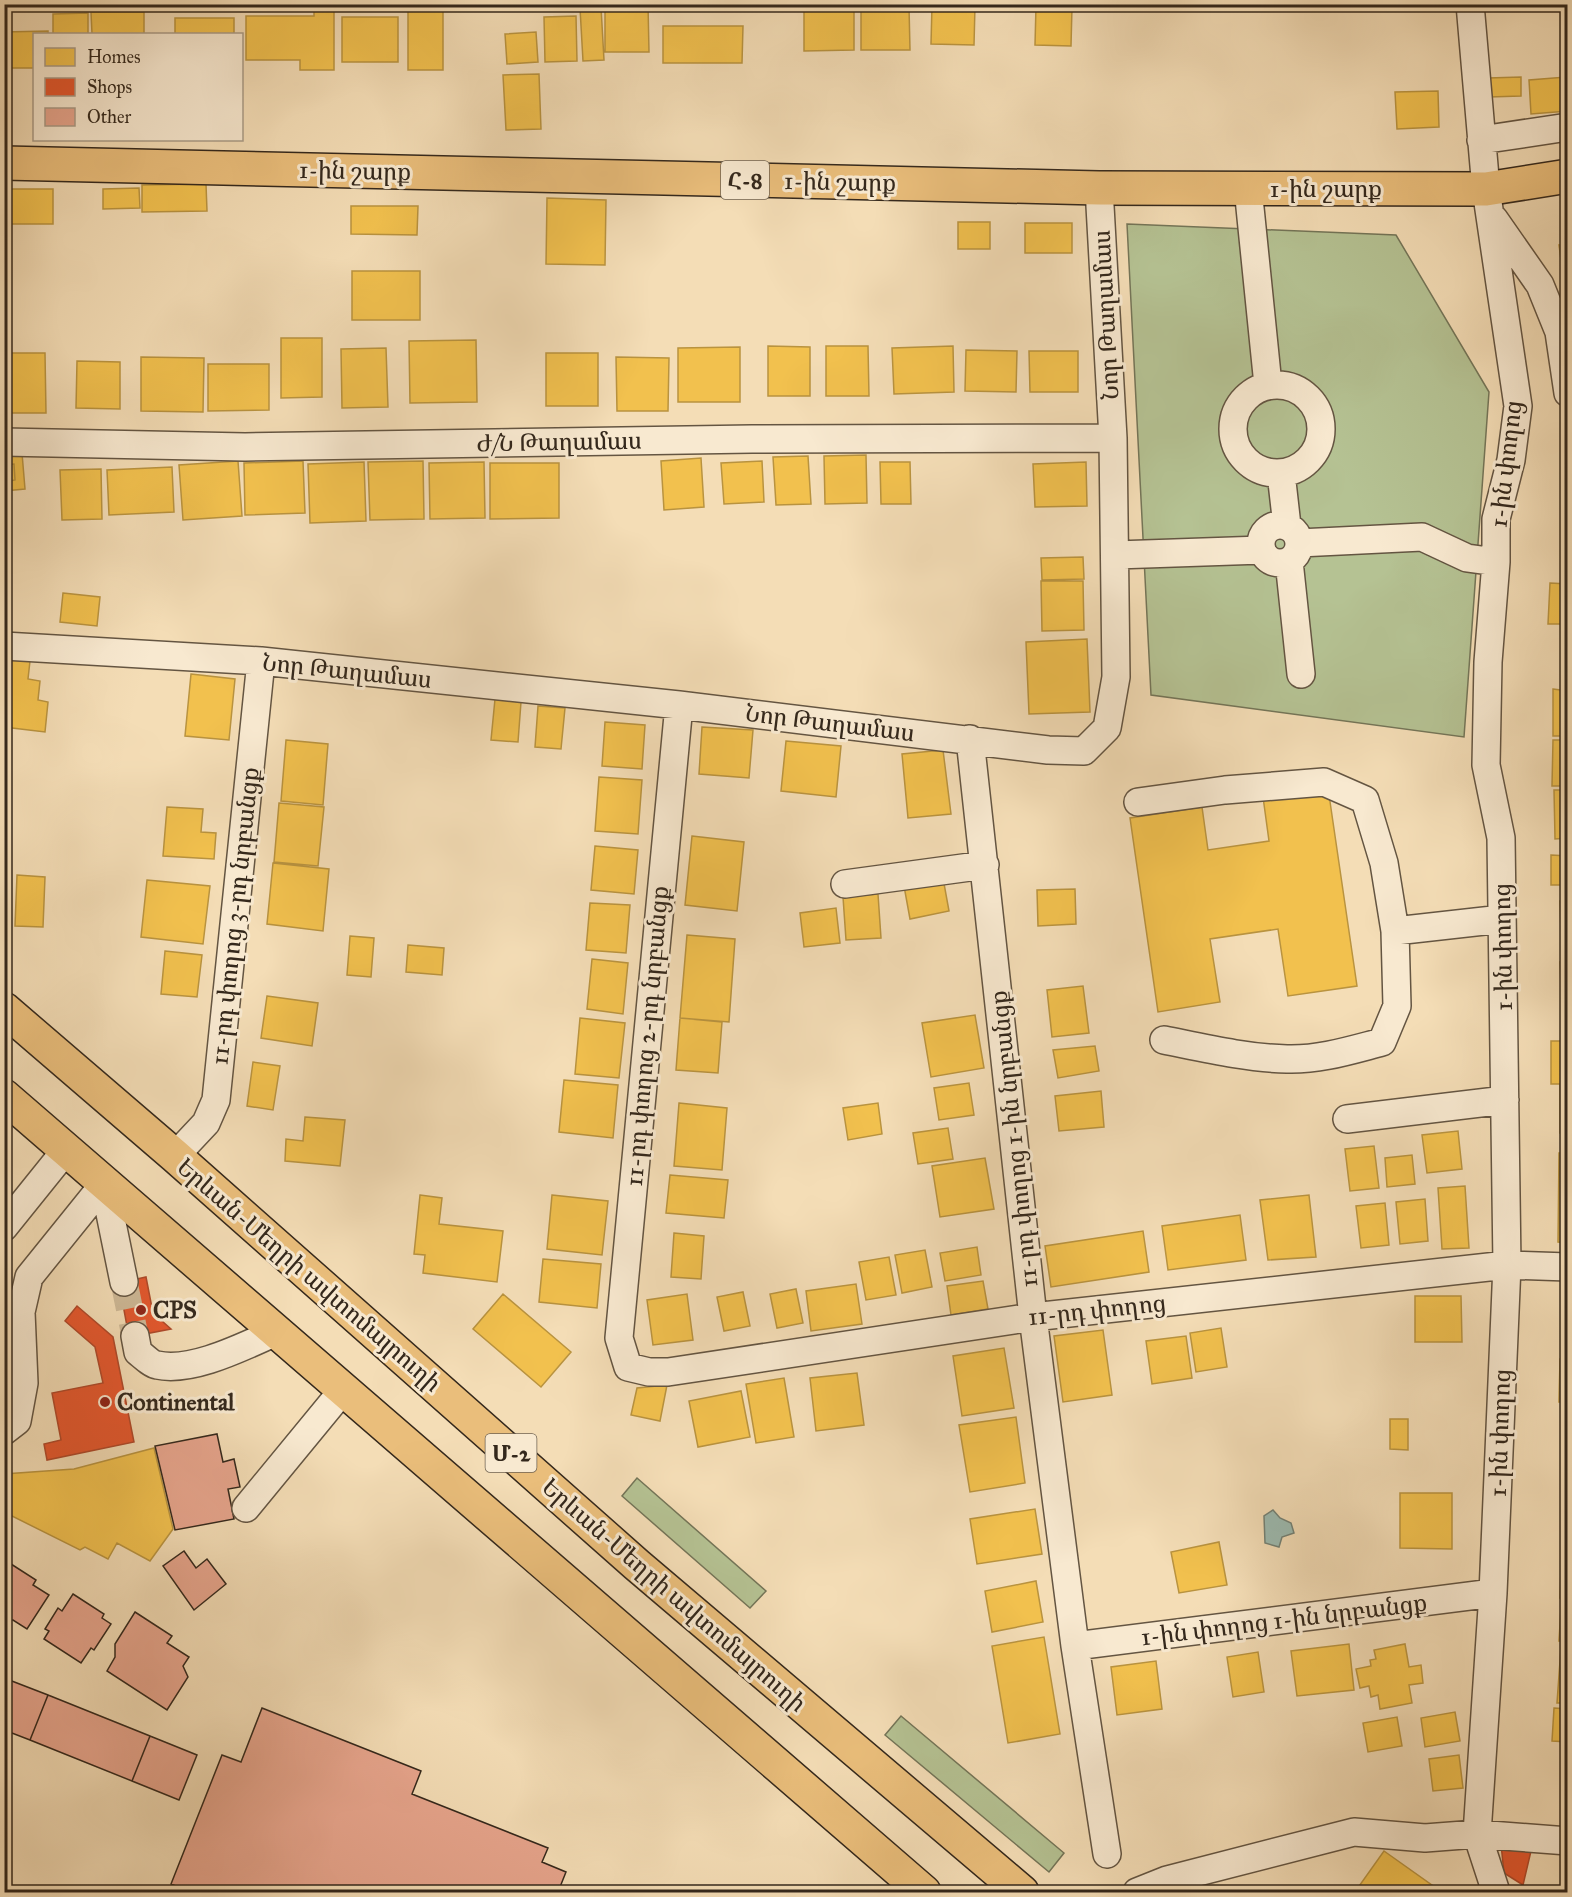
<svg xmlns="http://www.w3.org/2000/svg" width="1572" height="1897" viewBox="0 0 1572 1897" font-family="'IM FELL Great Primer','Noto Serif Armenian',serif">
<rect width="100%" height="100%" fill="#f4ddb6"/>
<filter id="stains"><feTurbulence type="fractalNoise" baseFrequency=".00333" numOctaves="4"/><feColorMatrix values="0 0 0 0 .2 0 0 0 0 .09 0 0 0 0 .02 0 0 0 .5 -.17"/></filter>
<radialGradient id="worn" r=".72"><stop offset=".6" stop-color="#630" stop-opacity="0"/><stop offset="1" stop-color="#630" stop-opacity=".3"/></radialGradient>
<path fill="#b5c293" stroke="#747558" stroke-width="1.5" d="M1127 224 1396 235 1489 392 1464 737 1151 695Z
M637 1478 766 1591 750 1608 622 1496Z
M901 1716 1064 1853 1049 1872 885 1735Z"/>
<path fill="#9cbbb1" stroke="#728075" stroke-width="1.5" d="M1273 1510 1280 1518 1291 1523 1294 1533 1282 1537 1279 1547 1265 1543 1264 1516Z"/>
<path fill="#f2c14e" stroke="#b9933f" stroke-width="1.5" d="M314 4H334V70H300V60H246V16H314Z
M408 4H443V70H408Z
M605 4H648L649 52H605Z
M804 4H854V50L804 51Z
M932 5 975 6 974 45 931 44Z
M1036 6 1072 7 1071 46 1035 45Z
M601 7 604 60 583 61 580 8Z
M861 7H909L910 50H861Z
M91 12H144V34H92Z
M88 13V34H53V14Z
M576 16 577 61 545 62 544 17Z
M342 17H398V62H342Z
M175 18H234V34H175Z
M663 26H743L742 63H663Z
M48 31V34H34V68H4V32Z
M536 32 538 62 507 64 505 34Z
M539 74 541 129 506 130 503 75Z
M1521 77V96L1489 97 1488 78Z
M1566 77 1568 111 1531 114 1529 80Z
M1438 91 1439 127 1397 129 1395 92Z
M206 184 207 211 142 212V185Z
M139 188 140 208 103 209V189Z
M4 189H53V224H4Z
M547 198 606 200 605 265 546 264Z
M351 206H418L417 235 351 234Z
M958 222H990V249H958Z
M1025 223H1072V253H1025Z
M1568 244V311L1559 245Z
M352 271H420V320H352Z
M281 338H322V397L281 398Z
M476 340 477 402 410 403 409 341Z
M768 346 810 347V396H768Z
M826 346H868L869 396H826Z
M953 346 954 392 894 394 892 348Z
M740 347V402H678V348Z
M386 348 388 407 342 408 341 349Z
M966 350 1017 351 1016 392 965 391Z
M1029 351H1078V392H1030Z
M4 353H45L46 413H4Z
M546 353H598V406H546Z
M141 357 204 358 203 412 141 411Z
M616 357 669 358 668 411H617Z
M77 361 120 362V409L76 408Z
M208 364H269V410L208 411Z
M22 453 25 489 4 491V455Z
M866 455 867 503 825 504 824 456Z
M808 456 811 504 776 505 773 457Z
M701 458 704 507 664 510 661 461Z
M238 461 242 516 183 520 179 465Z
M303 461 305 513 245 515 244 463Z
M423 461 424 519 370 520 368 462Z
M762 461 764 502 724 504 721 463Z
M364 462 366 521 310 523 308 464Z
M484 462 485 518 430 519 429 463Z
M880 462H910L911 504H881Z
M1086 462 1087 506 1035 507 1033 464Z
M490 463H559V518L490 519Z
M14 464 15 480 4 482V465Z
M172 467 174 512 109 515 107 470Z
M101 469 102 519 62 520 60 470Z
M1083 557 1084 579 1042 580 1041 558Z
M1041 581H1083L1084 630 1042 631Z
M1550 583 1568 584V624H1548Z
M63 593 100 597 97 626 60 622Z
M1087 639 1090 712 1029 714 1026 642Z
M4 658 30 661 28 679 40 681 38 700 48 702 45 732 4 727Z
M191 674 235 679 229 740 185 736Z
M1553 689 1568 691V736H1553Z
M495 699 521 702 518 742 491 740Z
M538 706 565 708 561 749 535 747Z
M605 722 645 725 642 769 602 766Z
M702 727 753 730 749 778 699 774Z
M286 740 328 744 323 805 281 801Z
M1553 740H1568V786H1552Z
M786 741 841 746 836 797 781 791Z
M943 750 951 814 908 818 902 754Z
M599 777 642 780 638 834 595 831Z
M1328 788 1357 986 1288 996 1278 929 1210 939 1220 1002 1158 1012 1130 818 1202 807 1208 850 1269 841 1263 797Z
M1554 790H1568V838L1555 839Z
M279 803 324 807 318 866 274 862Z
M167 807 203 809 201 832 216 833 214 859 163 856Z
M692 836 744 842 737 911 685 905Z
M595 846 638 850 634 894 591 890Z
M1551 855 1568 856V885H1551Z
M273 863 329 869 323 931 267 924Z
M17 875 45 877 43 927 15 926Z
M943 878 949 911 910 919 904 886Z
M147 880 210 886 203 944 141 937Z
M1075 889 1076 924 1038 926 1037 890Z
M878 894 881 938 846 940 843 897Z
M1560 901H1568V960L1562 961Z
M590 903 630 905 626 953 586 950Z
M836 908 840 943 804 947 800 913Z
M687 935 735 939 729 1022 680 1018Z
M350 936 374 938 371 977 347 975Z
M408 945 444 948 442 975 406 972Z
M165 951 202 955 197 997 161 994Z
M592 959 628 963 623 1014 587 1009Z
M1560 962H1568V1030H1563Z
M1083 986 1089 1033 1052 1037 1047 990Z
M267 996 318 1003 312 1046 261 1038Z
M975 1015 984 1068 931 1077 922 1023Z
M580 1018 625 1023 619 1078 575 1074Z
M680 1018 722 1022 718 1073 676 1070Z
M1551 1041H1568V1084H1551Z
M1095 1046 1099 1071 1058 1078 1053 1050Z
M253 1062 280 1066 273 1110 247 1106Z
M564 1080 618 1085 613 1138 559 1132Z
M969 1083 974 1115 939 1120 934 1088Z
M1560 1085H1568V1133H1560Z
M1101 1091 1104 1127 1059 1131 1055 1096Z
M679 1103 727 1108 722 1170 674 1166Z
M878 1103 882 1134 848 1140 843 1108Z
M305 1117 345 1120 340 1166 285 1161 286 1139 303 1141Z
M948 1128 953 1159 918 1164 913 1133Z
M1458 1131 1462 1169 1427 1173 1422 1135Z
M1374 1146 1379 1188 1350 1191 1345 1149Z
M1559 1153H1568V1243L1558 1242Z
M1412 1155 1415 1184 1387 1187 1385 1158Z
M985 1158 994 1209 940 1217 932 1166Z
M670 1175 728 1180 724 1218 666 1213Z
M1465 1186 1469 1248 1442 1249 1438 1188Z
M420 1195 442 1198 439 1224 503 1231 497 1282 423 1273 425 1255 414 1254Z
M552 1195 608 1201 602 1255 547 1249Z
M1309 1195 1316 1257 1268 1260 1260 1200Z
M1425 1199 1428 1241 1400 1244 1396 1202Z
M1385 1203 1389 1245 1361 1248 1356 1206Z
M1240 1215 1246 1260 1168 1270 1162 1226Z
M1143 1231 1149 1272 1051 1287 1045 1246Z
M674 1233 704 1236 701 1279 671 1277Z
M977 1247 981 1275 945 1281 940 1253Z
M925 1250 932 1287 902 1293 895 1255Z
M889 1257 896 1295 866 1300 859 1262Z
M543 1259 601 1264 597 1308 539 1302Z
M983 1281 988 1309 951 1315 947 1286Z
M856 1284 862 1324 811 1331 806 1291Z
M796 1289 803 1323 777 1328 770 1294Z
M743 1292 750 1326 724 1331 717 1297Z
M503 1294 571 1352 541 1387 473 1329Z
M687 1294 693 1340 653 1345 647 1300Z
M1415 1296H1461L1462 1342H1415Z
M1221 1328 1227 1367 1196 1372 1190 1333Z
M1103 1330 1112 1395 1063 1402 1054 1336Z
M1186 1336 1192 1378 1152 1384 1146 1341Z
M1004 1348 1014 1408 962 1416 953 1356Z
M1560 1359 1568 1360V1402H1559Z
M857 1373 864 1425 816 1431 810 1378Z
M784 1378 794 1437 756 1443 746 1384Z
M667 1385 660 1421 631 1415 637 1388Z
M741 1391 750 1437 698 1447 689 1401Z
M1562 1408 1568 1409V1451H1561Z
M1016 1417 1025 1483 970 1492 959 1425Z
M1390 1419H1408V1450L1390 1449Z
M154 1448 173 1529 150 1561 117 1543 108 1559 85 1547 80 1550 4 1512V1474L74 1469Z
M1563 1454H1568V1497H1562Z
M1400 1493H1452V1549L1400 1548Z
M1035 1509 1042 1554 977 1564 970 1519Z
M1562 1541H1568V1599L1560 1598Z
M1219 1542 1227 1585 1179 1593 1171 1552Z
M1036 1581 1043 1622 992 1632 985 1591Z
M1561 1608H1568V1641H1559Z
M1044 1637 1060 1734 1008 1743 992 1646Z
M1349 1644 1354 1690 1297 1696 1291 1651Z
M1405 1644 1409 1667 1421 1665 1423 1683 1409 1685 1412 1703 1380 1709 1378 1695 1371 1697 1369 1686 1360 1688 1356 1669 1371 1666 1370 1660 1376 1659 1374 1650Z
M1561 1647 1568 1648V1703H1557Z
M1258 1652 1264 1692 1233 1697 1227 1657Z
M1156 1661 1162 1709 1117 1715 1111 1667Z
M1554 1708 1568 1709V1742L1552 1741Z
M1455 1712 1460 1741 1425 1747 1421 1718Z
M1397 1717 1402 1746 1368 1752 1363 1723Z
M1459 1755 1463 1788 1433 1791 1429 1759Z
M1384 1851 1436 1888 1433 1892H1362L1357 1889Z"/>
<path fill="#e4572e" stroke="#af4929" stroke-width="1.5" d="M146 1277 153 1313 171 1329 129 1337 119 1283Z
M77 1306 113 1337 134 1442 47 1460 44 1444 61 1440 52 1393 103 1383 95 1347 65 1321Z
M1501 1844 1531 1851 1523 1885 1504 1873Z"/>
<path fill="#e7a58d" stroke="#34281c" stroke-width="1.5" d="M4 1350 8 1389 4 1401Z
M217 1434 223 1462 234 1459 240 1487 228 1489 234 1519 175 1530 155 1446Z
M184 1551 196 1568 207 1559 226 1584 194 1610 163 1566Z
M11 1564 36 1580 33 1585 49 1595 27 1629 13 1620H4V1574Z
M73 1594 104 1614 102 1618 111 1624 94 1650 91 1648 81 1663 44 1639 49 1631 45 1629 58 1608 62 1611Z
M135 1612 172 1636 167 1643 189 1657 183 1666 188 1677 167 1710 107 1671 115 1657V1644Z
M4 1678 48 1695 30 1740 4 1730Z
M48 1695 150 1736 132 1781 30 1740Z
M262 1708 421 1771 412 1794 548 1848 542 1862 566 1872 558 1892H191L171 1884 222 1755 241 1762Z
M150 1736 197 1755 179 1800 132 1781Z"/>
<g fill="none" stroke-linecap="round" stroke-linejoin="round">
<path stroke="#ceb997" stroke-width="27" stroke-dasharray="27 14" stroke-linecap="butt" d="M124 1282 135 1336"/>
<g stroke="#645542" stroke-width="30">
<path id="minor" d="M1470 4 1486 189 1518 406 1511 460 1496 519V562L1488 662 1486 765 1501 838 1507 1265 1493 1593 1477 1834 1496 1892
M1481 140 1568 127
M1248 188 1268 385
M1494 219 1540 285 1559 332 1568 393
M1233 429a44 44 0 1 1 88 0a44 44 0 1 1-88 0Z
M4 442 245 447 752 439 1113 438
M1281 473 1287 526
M1261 544a19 19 0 1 1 38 0a19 19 0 1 1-38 0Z
M1299 543 1422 537 1467 558 1496 562
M1116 555 1262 550
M1289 561 1301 674
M4 646 261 661 679 705 1048 750 1084 751 1107 728 1116 677 1113 438 1099 188
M679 705 619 1338 628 1367 649 1372H668L1033 1317 1507 1265 1568 1267
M970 739 1033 1317 1075 1646 1107 1854
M1138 802 1225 790 1324 782 1365 800 1384 863 1395 931 1397 1006 1382 1042C1351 1050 1320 1060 1287 1059 1246 1058 1204 1048 1164 1040
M845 884 985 865
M1395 931 1502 919
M1347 1119 1505 1100
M175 1156 206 1123 216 1100 261 661
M104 1184 124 1282
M4 1227 66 1150
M135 1336 138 1352C143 1356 151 1364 157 1365 192 1373 244 1346 276 1332
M4 1431 17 1421 24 1383 21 1312 29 1277 104 1184
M246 1508 343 1390
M1075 1646 1493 1593
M1137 1892 1167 1880 1354 1832 1425 1838 1477 1834 1568 1841"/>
</g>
<g stroke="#34281c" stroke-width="36">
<path id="major" d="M4 163 1099 188 1486 189 1568 176"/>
</g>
<g stroke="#34281c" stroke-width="36">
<path id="highway" d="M4 1009 175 1156 637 1565 1022 1892
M4 1096 924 1892"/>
</g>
<use href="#minor" stroke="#f8e9d0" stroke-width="27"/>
<use href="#major" stroke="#eabe7b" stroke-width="33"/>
<use href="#highway" stroke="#eabe7b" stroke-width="33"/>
</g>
<g fill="#8f2418" stroke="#f8e9d0" stroke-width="2">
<circle cx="141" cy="1310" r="6"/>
<circle cx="105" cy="1402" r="6"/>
</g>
<g text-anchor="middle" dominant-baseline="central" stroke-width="6" stroke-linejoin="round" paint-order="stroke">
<g fill="#f8e9d0" stroke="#6f6252" stroke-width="1.5">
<rect x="721" y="161" width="48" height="38" rx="4.5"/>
<rect x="485.5" y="1434" width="51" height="38" rx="4.5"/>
</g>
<g font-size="22" font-weight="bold" fill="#34281c">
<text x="745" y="180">Հ-8</text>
<text x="511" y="1453">Մ-2</text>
</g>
<g font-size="24" fill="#34281c" stroke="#f8e9d0">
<text transform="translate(355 171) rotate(1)">1-ին շարք</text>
<text transform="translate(840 182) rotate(1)">1-ին շարք</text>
<text x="1326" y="189">1-ին շարք</text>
<text transform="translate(1106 315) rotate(-93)">Նոր Թաղամաս</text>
<text transform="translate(559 442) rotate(-1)">Ժ/Ն Թաղամաս</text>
<text transform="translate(1506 464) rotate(-83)">1-ին փողոց</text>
<text transform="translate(347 671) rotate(6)">Նոր Թաղամաս</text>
<text transform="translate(830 723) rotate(7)">Նոր Թաղամաս</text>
<text transform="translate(235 916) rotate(-84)">11-րդ փողոց 3-րդ նրբանցք</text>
<text transform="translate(1503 947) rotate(-91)">1-ին փողոց</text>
<text transform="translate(647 1036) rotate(-85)">11-րդ փողոց 2-րդ նրբանցք</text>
<text transform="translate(1014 1139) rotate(-96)">11-րդ փողոց 1-ին նրբանցք</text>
<text transform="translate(309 1275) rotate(41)">Երևան-Մեղրի ավտոմայրուղի</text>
<text transform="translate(1097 1310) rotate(-6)">11-րդ փողոց</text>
<text transform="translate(1500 1433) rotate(-88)">1-ին փողոց</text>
<text transform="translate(674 1595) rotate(41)">Երևան-Մեղրի ավտոմայրուղի</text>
<text transform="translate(1284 1620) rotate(-7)">1-ին փողոց 1-ին նրբանցք</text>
</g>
<g font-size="24" font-weight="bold" fill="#34281c" stroke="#f8e9d0" text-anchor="start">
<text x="153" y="1310">CPS</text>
<text x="117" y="1402">Continental</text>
</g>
</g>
<rect width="1572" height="1897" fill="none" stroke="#f4ddb6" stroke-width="24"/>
<rect x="6" y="6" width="1560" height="1885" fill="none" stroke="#34281c" stroke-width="3"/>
<rect x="12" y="12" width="1548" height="1873" fill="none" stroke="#34281c" stroke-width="1.5"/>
<rect x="33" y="33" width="210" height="108" fill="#f8e9d0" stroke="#aa9c88" stroke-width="1.5"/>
<rect x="45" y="48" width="30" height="18" fill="#f2c14e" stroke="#aa9c88" stroke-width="1.5"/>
<text x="87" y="63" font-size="18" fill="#34281c">Homes</text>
<rect x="45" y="78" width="30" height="18" fill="#e4572e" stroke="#aa9c88" stroke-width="1.5"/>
<text x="87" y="93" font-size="18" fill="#34281c">Shops</text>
<rect x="45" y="108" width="30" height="18" fill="#e7a58d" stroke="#aa9c88" stroke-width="1.5"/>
<text x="87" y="123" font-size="18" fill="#34281c">Other</text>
<rect width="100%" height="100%" filter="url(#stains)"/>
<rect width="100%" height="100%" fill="url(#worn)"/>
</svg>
